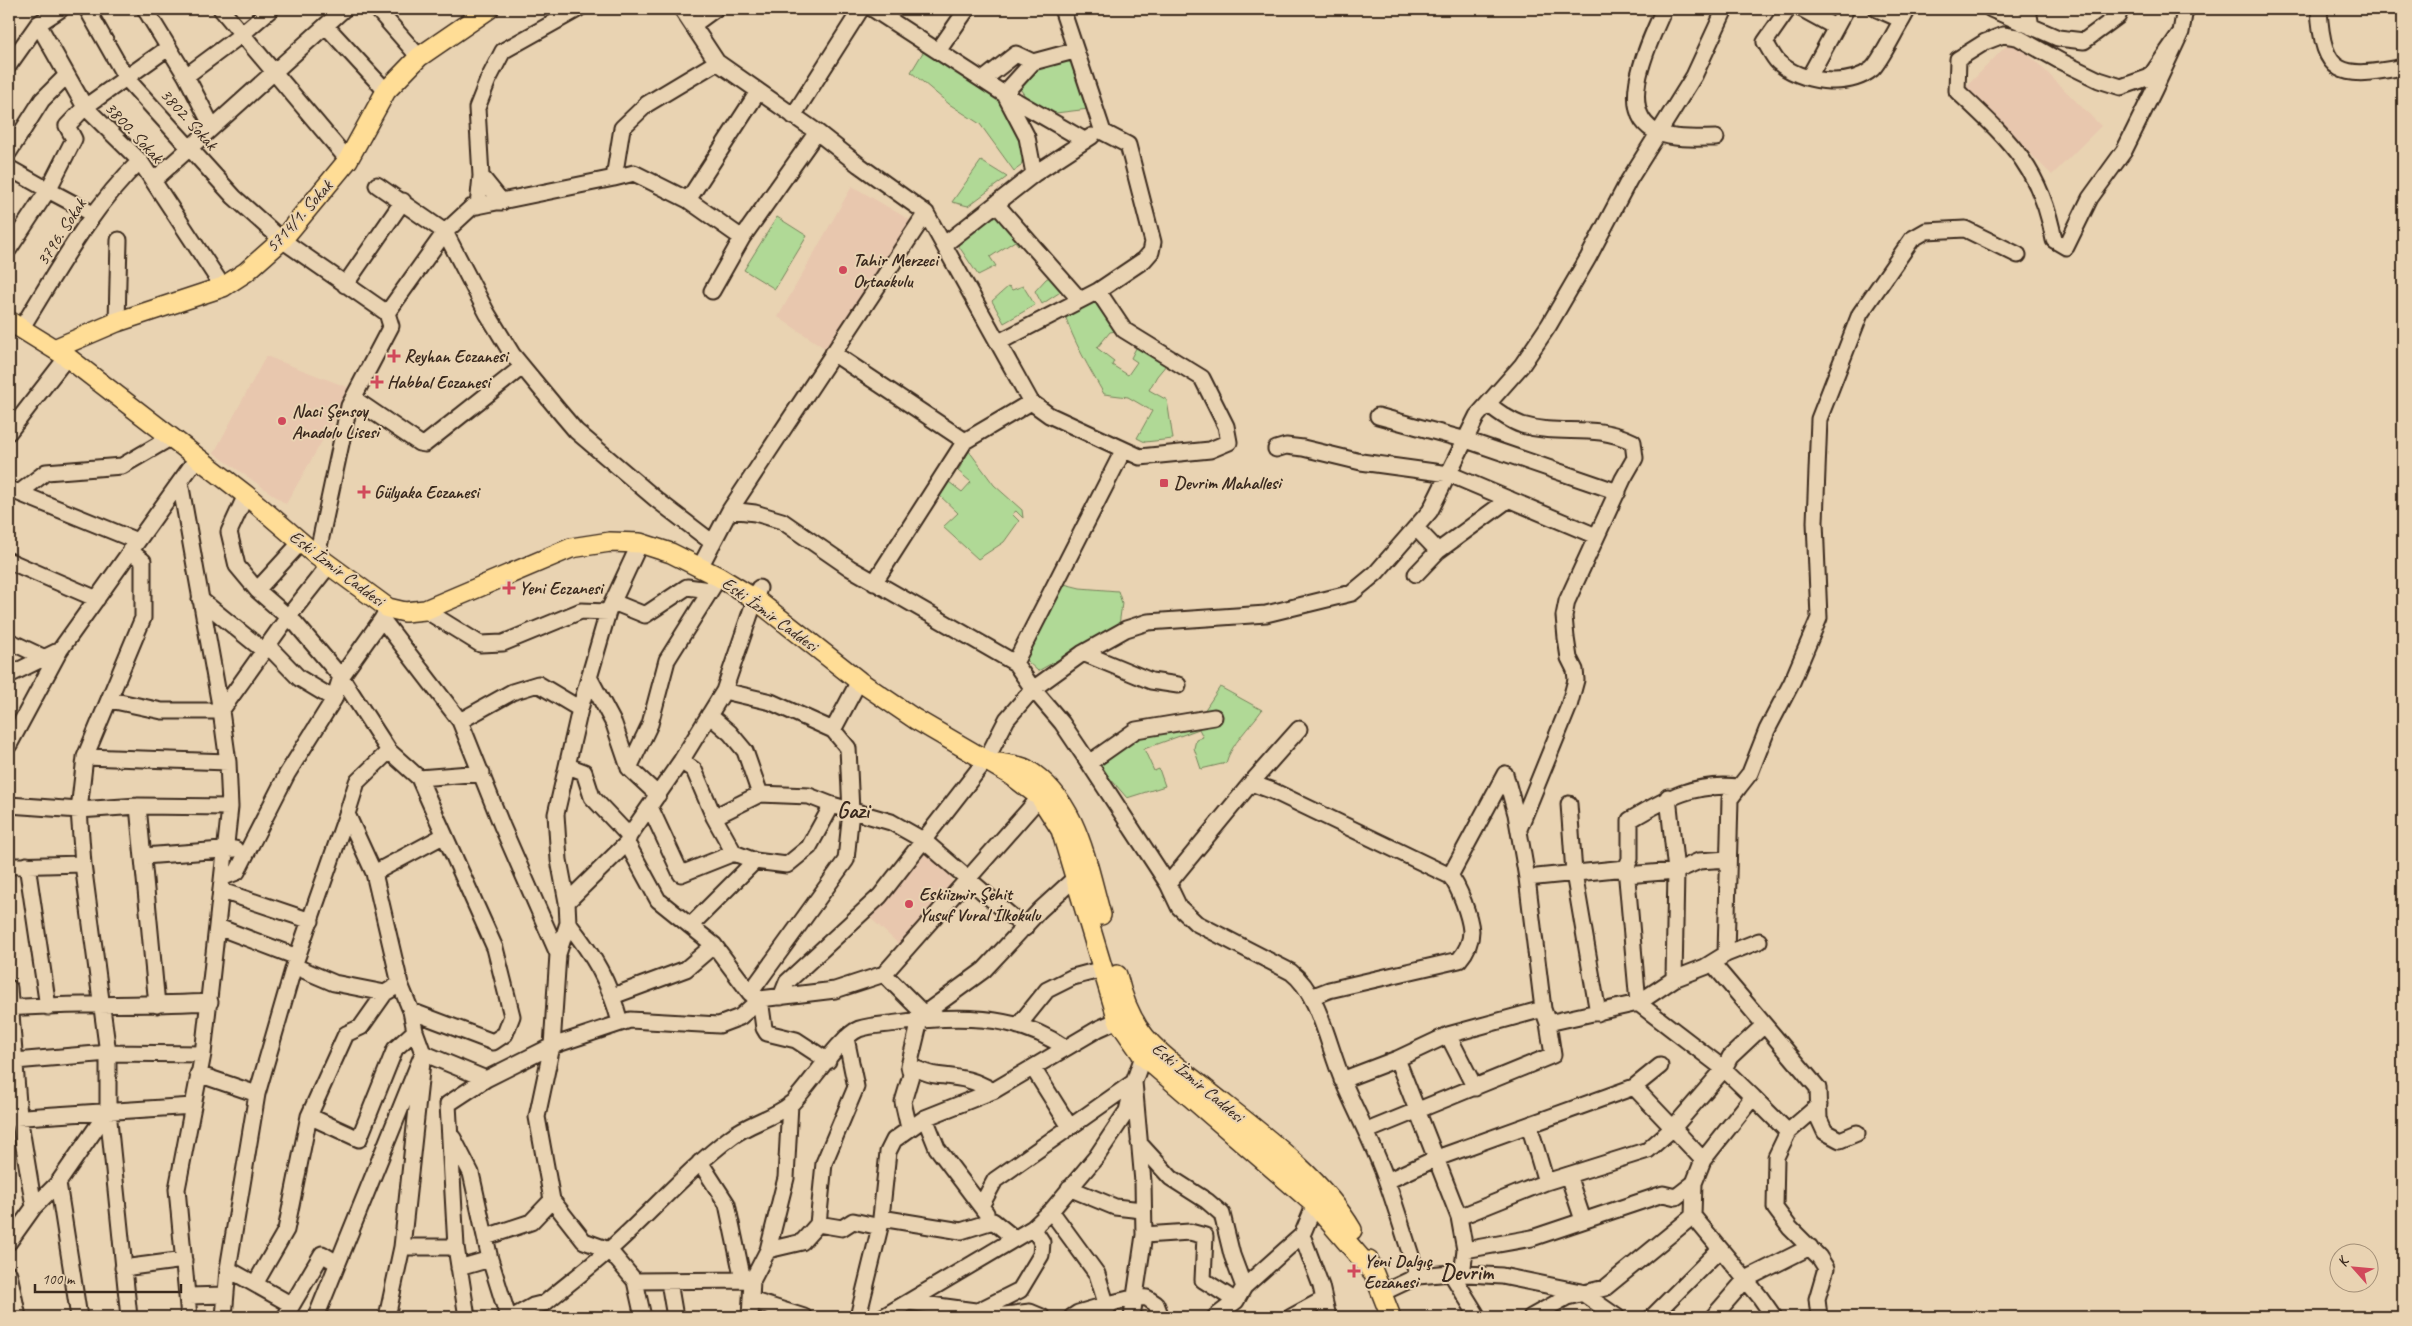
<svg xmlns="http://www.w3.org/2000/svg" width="2412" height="1326" viewBox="0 0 2412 1326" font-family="Caveat,sans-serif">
<rect width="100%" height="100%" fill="#e9d3b2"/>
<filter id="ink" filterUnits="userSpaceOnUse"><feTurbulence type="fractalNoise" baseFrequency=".02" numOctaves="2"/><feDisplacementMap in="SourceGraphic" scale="10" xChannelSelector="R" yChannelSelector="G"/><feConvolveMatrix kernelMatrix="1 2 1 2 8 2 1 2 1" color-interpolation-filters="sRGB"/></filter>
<g filter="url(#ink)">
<path fill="#e8c7ae" d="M2013 39 2101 126 2052 175 1964 89Z
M852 186 915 223 826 349 778 317Z
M266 356 352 389 286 504 214 453Z
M924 844 949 861 954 895 904 949 865 913Z"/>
<path fill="#b0d996" stroke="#76825a" d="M928 44 1004 94 1026 143 1021 166 1014 171 980 124 949 104 911 72Z
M1069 53 1089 109 1039 115 1015 82 1033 62Z
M981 161 1007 177 968 206 952 202Z
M997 213 1026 238 1018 245 1015 241 990 257 996 266 978 275 956 242Z
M777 217 807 236 775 289 744 270Z
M1056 273 1068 287 1042 304 1035 291 1046 279Z
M1009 286 1012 290 1023 286 1035 305 1004 323 992 301Z
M1098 291 1124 330 1110 332 1097 348 1114 361 1112 365 1128 375 1137 362 1131 358 1140 340 1171 359 1157 376 1149 390 1167 400 1173 439 1145 442 1137 438 1152 411 1128 397 1104 394C1089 368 1073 341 1064 312Z
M969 451 994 485 1022 510 1023 518 1016 511 1012 514 1019 521 1004 542 978 559 943 527 958 513 939 495 949 482 962 492 971 482 958 471Z
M1056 582 1080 588 1118 591 1122 603 1119 626 1038 671 1019 654Z
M1220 687 1262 710C1250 727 1231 744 1226 763L1201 769 1194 748 1196 740 1203 737 1199 729 1144 749 1154 771 1159 769 1165 786 1127 798 1098 764 1136 730 1204 711Z"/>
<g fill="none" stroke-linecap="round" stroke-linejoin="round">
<g stroke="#3b2a1e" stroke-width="19">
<path id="minor" d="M87 9 126 78 234 197 282 240 387 313 391 326 349 406 317 556
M145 9 186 76 212 126
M221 9 348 160
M377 9 419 57
M682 9 717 62 817 132 859 165 926 213 1031 402
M873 9 1004 94 1084 140
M1664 9C1651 39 1612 114 1659 133 1676 140 1699 138 1716 138
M1788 9 1765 42C1769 48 1773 57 1778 62 1800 82 1847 89 1872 69 1880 62 1895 31 1902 20
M1802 9 1835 27
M1877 9 1902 20 1908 9
M1991 9 2058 38 2084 41 2118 16 2120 9
M2028 9 2031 27
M2319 9C2323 77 2341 79 2403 67
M38 24 85 107 140 161 223 287
M693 25 715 9
M326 26 386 91
M2181 32 2150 77 2121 87 2099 80 2060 61 2017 37 2003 35 1985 42 1958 59 1957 91C2008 139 2041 167 2054 240L2066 247 2090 198 2124 151 2154 90 2181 32 2185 9
M938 51 967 9
M9 65 38 24 61 9
M186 76 241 35 271 9
M1809 77 1846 9
M983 80 1016 54 1033 62
M1004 94 1033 62 1074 51
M1005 95 1027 137 1034 174 1092 136
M793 116 861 9
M9 152 42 100 67 75
M9 168 48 190 74 139 67 126 85 107 168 48
M481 176 502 202
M614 178 634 173 688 200 742 238
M153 181 344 9
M377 185 445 232 387 313
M688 200 758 92
M996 204 1080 300
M478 206 481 176 477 108 488 80 503 51 578 9
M945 244 1034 174
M9 249 48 190 93 214
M345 285 403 201
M712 291 742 238 817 132
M117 322 119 240
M21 329C57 271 90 209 140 161
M999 342 1098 291 1144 260 1151 252 1153 242 1128 145 1103 132 1062 9
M833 353 965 441
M353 398 419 443 425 444 522 367
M1488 404C1498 412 1510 421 1522 425 1562 437 1593 422 1633 442L1635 458 1623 479 1567 601 1564 616 1566 638 1569 658 1575 670 1576 680 1569 706 1519 829
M1378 416 1466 440 1618 492
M9 432 67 357
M1276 449 1286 446 1303 448 1361 462 1449 474 1596 536
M180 482 221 711 228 762 230 807 203 1054 177 1189 189 1317
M9 489 137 541
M19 493 46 472 122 466 170 438
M246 495 229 532 237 566 257 590 296 624 341 677 389 751 357 782 347 814 374 873 400 984 411 1011 415 1031 423 1053 402 1247 387 1317
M730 510 755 513 782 521 850 568 1015 663 1033 689 1062 723 1089 763 1168 884 1179 907 1196 923 1291 972C1320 994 1328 1047 1343 1081 1357 1114 1375 1147 1387 1182 1398 1213 1407 1245 1418 1276
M1416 528 1438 551
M713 543 657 500 576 431 559 411 512 354 487 313 445 232 472 207 614 178 622 128 647 104 717 62
M9 561 97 599
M700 567 730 510 926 213
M1416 574 1438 551 1509 499
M874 583 965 441 1031 402 1049 415 1140 457 1210 450 1229 442 1226 426 1202 378 1124 330 1098 291
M257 590 301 542
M200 599 264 651
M613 602 645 615 687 587 710 590
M388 608 382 619 460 721 502 826 558 954
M425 610 480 644 503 643 581 611 608 612
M9 641 43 657
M268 646 299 678 334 699
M1083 653 1151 681 1178 685
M1015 663 1123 451
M9 675 60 650 197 458
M589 677 614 724 629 768
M724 691 771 702 833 730
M110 700 162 711H221L288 617 329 565
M709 715 730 733 745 751 760 794
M460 721 512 692 538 684 580 709
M9 745 60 650
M389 751 419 778 495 948 512 1016 505 1034 493 1042 411 1011
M85 757 228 762
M681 761 694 770 714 817 734 853 755 861 787 865 809 847 832 805
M1089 763 1136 730 1214 717
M568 766 584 772 592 797 629 836
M1505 774 1516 814 1527 878 1543 1009
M419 778 482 773
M1251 783 1273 791 1450 876C1459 886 1470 917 1471 931 1471 942 1466 952 1459 960L1329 990 1311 997
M658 795 629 768 650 724 667 660 719 577
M1668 797 1676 871 1674 979
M1569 804 1574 873 1598 1013
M9 805 79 810 138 806 230 807
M138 806 157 1005
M650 807 681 874 734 853
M714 817 760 794 809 796 832 805 891 822 923 840 1025 928
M627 843 658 900 714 945 750 993 760 999 764 1028 767 1033 796 1040 828 1061
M144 856 235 849
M27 865 48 1007
M9 866 83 864
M374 873 443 836
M1626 875 1676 871 1699 861 1728 859
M1450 876 1505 774
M224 877 237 872 287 774 334 699 341 677 382 619
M1527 878 1626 868
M1168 884 1251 783 1299 729
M222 891 311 921
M567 902 627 843 629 836 681 761 724 691 759 588
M568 923C594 956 609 981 620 1022
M690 926 755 861
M218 927 297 957
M1726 954 1730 799 1739 787
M1712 963 1818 1088 1819 1119 1825 1132 1840 1140 1857 1133
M294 966 334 983 385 993
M884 974 1040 797
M9 988 19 1116 34 1207
M750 993 846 860 851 811 848 748 833 730 859 681
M613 996 686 969 714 945
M781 997 787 982 880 896 986 760 1007 719 1033 689 1083 653 1126 629 1148 622 1266 614 1352 593 1376 573 1430 511 1477 416 1522 365 1549 325 1588 258 1629 180 1694 76 1725 9
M9 1008C76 1003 143 1006 210 1002
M1018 1026 1047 990 1073 977 1103 969
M1448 1035 1475 1088
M1397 1059 1459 1217 1465 1250 1462 1275
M15 1061 108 1053 203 1054
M909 1066C918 1069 927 1074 936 1075 960 1078 971 1078 993 1091
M1033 1068 1070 1127
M198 1074 257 1094
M1342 1080 1397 1059 1448 1035 1543 1009 1548 1023 1638 1003 1674 979 1705 967 1726 954 1759 941
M1634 1087 1673 1128 1724 1069 1730 1057 1764 1025
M1753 1097 1788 1132 1819 1105
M309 1116 359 1139 395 1049 415 1031
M9 1118 193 1106
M925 1118 937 1148 986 1213
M1529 1125 1546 1182
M909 1128 903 1102 911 1075 909 1066 921 1016 984 970 1040 910 1076 877
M1367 1131 1553 1055 1548 1023
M1788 1132 1776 1157 1775 1208 1790 1228 1819 1257 1826 1268 1817 1299 1819 1317
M453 1138 471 1173 490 1259 508 1317
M1139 1143 1171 1178 1207 1201 1222 1214 1232 1255 1244 1287
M700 1162 727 1204 743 1280
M1568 1175 1583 1220
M1387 1181 1437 1158 1634 1087 1660 1066
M58 1183 79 1317
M1069 1188 1115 1207 1142 1210
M981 1206 995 1180 1134 1082
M1051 1211 1097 1274 1106 1303
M1693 1216 1760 1297 1774 1317
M1459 1217 1546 1182 1648 1150 1673 1128 1703 1160
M881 1218 961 1231 993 1221 1014 1238
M818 1224 824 1163 856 1087 846 1038
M1144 1235 1190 1232 1205 1236 1203 1280 1236 1301
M1302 1235 1321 1286 1328 1317
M486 1237 531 1222 552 1200
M9 1242 34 1207 58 1183 108 1111
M402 1247H456
M768 1250 802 1242 818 1224 842 1228 853 1221 880 1227
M1465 1250 1532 1238 1663 1194 1676 1197 1694 1183
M123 1268 184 1260
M459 1268 490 1259
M228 1269 292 1305 285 1317
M1451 1273 1478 1317
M9 1274 18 1317
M635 1281 751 1280
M669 1282 675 1317
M255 1284 286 1230 309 1116 346 1034 361 1027 385 993 400 984
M1382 1293 1418 1276 1451 1273 1502 1276 1581 1292 1617 1317
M189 1296 224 1295
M751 1300 804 1317
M908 1302 1005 1315 1030 1312 1042 1317
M292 1305 322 1254 337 1263
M980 1310 1020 1290 1041 1255 1042 1242 1033 1228
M129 1317 108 1111V1053L83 864 79 810 85 757 143 618V561L130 551
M224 1317 228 1269 257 1094 294 966 347 814
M316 1317 423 1053 486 1079
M467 1317 456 1247 448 1104 486 1079 552 1046 558 954 568 923 567 902 559 860 556 814 580 709 608 612 640 543
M513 1317 533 1306 545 1303C566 1285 588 1269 609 1250 651 1213 687 1170 731 1137 749 1123 774 1118 791 1104 809 1087 840 1036 859 1029 871 1025 885 1025 897 1023 952 1015 1017 1013 1065 1048
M643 1317 635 1281 609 1250 584 1241 552 1200 537 1117 552 1046 630 1020 719 1025 740 1017 760 999 835 990 884 974 923 1013
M750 1317 752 1281 768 1250 786 1178 790 1104
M858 1317 880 1227 888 1152 894 1140 925 1118 993 1091 1098 1029 1118 1020
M883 1317 1033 1228 1051 1211 1097 1156 1127 1111 1134 1082
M1072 1317 1078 1313 1112 1303
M1099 1317 1112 1303 1137 1297 1147 1298 1156 1304 1161 1317
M1132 1317 1144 1235 1143 1182 1134 1082 1143 1056
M1215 1317 1236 1301 1244 1287 1302 1235 1318 1197
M1291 1317 1324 1299
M1531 1317 1567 1297 1605 1288 1693 1216 1694 1183 1703 1160 1753 1097 1724 1069 1638 1003 1626 868 1630 859V820C1667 798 1695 782 1739 787L1750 773 1767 730 1792 682 1819 618 1815 522 1819 419 1860 314 1912 239 1926 231 1965 229 2018 255
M1652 1317 1720 1249
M1713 1317 1746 1279 1810 1247"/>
</g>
<g stroke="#3b2a1e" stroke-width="22">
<path id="major" d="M9 321 67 357 246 495 317 556 388 608 405 612 425 610 571 548 610 542 640 543 671 553 719 577 755 599 859 681 915 719 1011 775 1040 797 1061 830 1118 1020 1143 1056 1314 1204 1372 1271
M54 349 117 322 223 287 246 272 282 240 348 160 386 91 419 57 489 9
M1000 763C1008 765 1019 765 1026 769 1077 799 1086 862 1101 915
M1117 975C1122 996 1131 1020 1145 1037 1160 1055 1180 1069 1199 1084 1249 1125 1320 1174 1352 1230
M1369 1261 1391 1317"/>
</g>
<use href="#minor" stroke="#e9d3b2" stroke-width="15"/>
<use href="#major" stroke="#ffdd96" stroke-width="19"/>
</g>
</g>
<g fill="#d1495b" stroke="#e9d3b2" stroke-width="2">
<circle cx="843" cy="270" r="5"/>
<path d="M391.5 348.5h5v5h5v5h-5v5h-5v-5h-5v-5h5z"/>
<path d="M374.5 374.5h5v5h5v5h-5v5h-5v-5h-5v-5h5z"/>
<circle cx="282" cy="421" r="5"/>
<rect x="1159" y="478" width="10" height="10" rx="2.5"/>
<path d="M361.5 484.5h5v5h5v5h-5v5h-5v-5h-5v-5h5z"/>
<path d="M506.5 580.5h5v5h5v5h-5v5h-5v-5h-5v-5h5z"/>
<circle cx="909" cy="904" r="5"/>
<path d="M1351.5 1263.5h5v5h5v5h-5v5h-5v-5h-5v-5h5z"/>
</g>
<g text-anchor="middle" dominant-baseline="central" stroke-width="4" stroke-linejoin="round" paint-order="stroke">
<g font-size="18" fill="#3b2a1e" stroke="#e9d3b2">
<text transform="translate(189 119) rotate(48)">3802. Sokak</text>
<text transform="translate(134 132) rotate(47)">3800. Sokak</text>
<text transform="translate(299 216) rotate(-48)">5714/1. Sokak</text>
<text transform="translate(61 232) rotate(-57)">3796. Sokak</text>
<text transform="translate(337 568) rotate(37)">Eski İzmir Caddesi</text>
<text transform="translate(770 614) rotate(36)">Eski İzmir Caddesi</text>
<text transform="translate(1198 1082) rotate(40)">Eski İzmir Caddesi</text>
</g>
<g font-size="18" font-weight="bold" fill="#3b2a1e" stroke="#e9d3b2" text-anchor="start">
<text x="853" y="260">Tahir Merzeci<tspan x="853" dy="21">Ortaokulu</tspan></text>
<text x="404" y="356">Reyhan Eczanesi</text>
<text x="387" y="382">Habbal Eczanesi</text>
<text x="292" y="411">Naci Şensoy<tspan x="292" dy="21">Anadolu Lisesi</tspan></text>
<text x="1174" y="483">Devrim Mahallesi</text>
<text x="374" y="492">Gülyaka Eczanesi</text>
<text x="519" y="588">Yeni Eczanesi</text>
<text x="919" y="894">Eskiizmir Şehit<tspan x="919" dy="21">Yusuf Vural İlkokulu</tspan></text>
<text x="1364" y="1261">Yeni Dalgıç<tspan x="1364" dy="21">Eczanesi</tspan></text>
</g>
<g font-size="22" font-weight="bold" fill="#3b2a1e" stroke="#e9d3b2">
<text x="853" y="811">Gazi</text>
<text x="1467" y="1273">Devrim</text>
</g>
</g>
<rect width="2412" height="1326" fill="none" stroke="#e9d3b2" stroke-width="30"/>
<rect x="15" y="15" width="2382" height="1296" fill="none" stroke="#3b2a1e" stroke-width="2" filter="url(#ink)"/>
<g transform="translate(2354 1268) rotate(297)"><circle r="24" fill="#e9d3b2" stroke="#a38f77"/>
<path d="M0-4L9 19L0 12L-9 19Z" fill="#d1495b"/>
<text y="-8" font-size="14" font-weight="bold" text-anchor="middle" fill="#3b2a1e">K</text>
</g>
<path d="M35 1284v8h146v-8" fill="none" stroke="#3b2a1e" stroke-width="2.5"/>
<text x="42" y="1284" font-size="15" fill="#3b2a1e" stroke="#e9d3b2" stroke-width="4" paint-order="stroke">100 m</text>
</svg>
